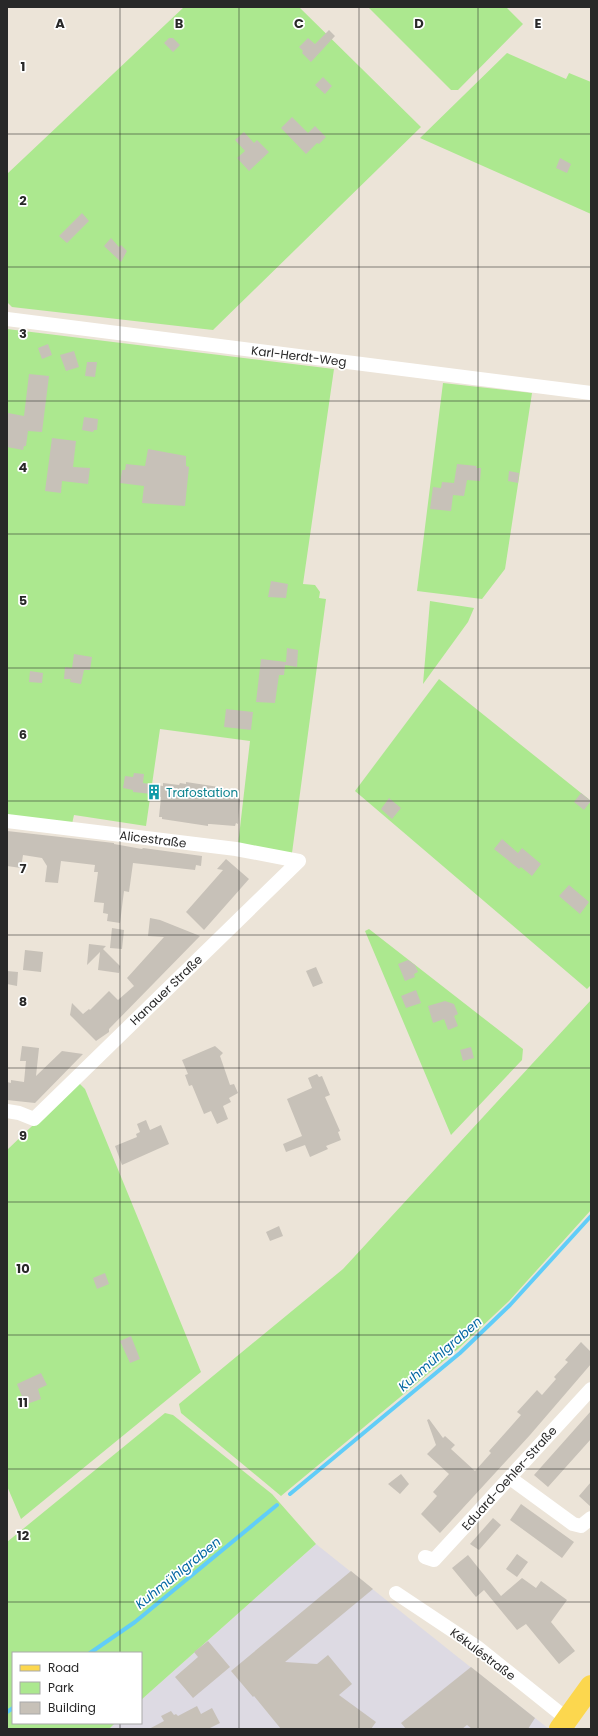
<svg xmlns="http://www.w3.org/2000/svg" width="598" height="1736" viewBox="0 0 598 1736" font-family="Poppins,sans-serif">
<rect width="100%" height="100%" fill="#ece4d8"/>
<path fill="#dddae3" d="M316 1544 459 1658 549 1729H109L115 1723H141V1700Z"/>
<path fill="#ace88f" d="M184 7H299L421 127 213 330 12 307 7 302V174Z
M368 7H506L523 24 458 90H451Z
M507 53 566 79 569 73 591 82V214L420 138Z
M7 329 334 369 303 584 315 585 320 592 319 598 326 599 292 853 238 845 250 741 160 729 146 826 74 815 72 824 7 815Z
M443 383 532 393 505 569 482 599 417 591Z
M430 601 474 608 468 622 423 684Z
M439 679 591 801V985L587 989 355 791Z
M369 929 523 1049 522 1060 451 1135 365 931Z
M591 1000V1210L509 1301 458 1349 281 1496 181 1413 179 1404 343 1269Z
M78 1082 85 1089 201 1372 21 1519 7 1486V1150Z
M165 1413 173 1415 272 1494 316 1544 141 1700V1653H13V1723H115L109 1729H7V1542Z"/>
<g fill="none" stroke-linecap="round" stroke-linejoin="round">
<path stroke="#61cdf8" stroke-width="4" d="M290 1494 460 1353 510 1305 591 1216
M90 1653 135 1622 277 1505
M7 1712 13 1708"/>
</g>
<path fill="#c7c1b8" d="M329 30 335 36 311 62 302 53 303 51 299 47 308 38 315 44Z
M169 38H173L180 45 173 52 164 43Z
M323 77 332 86 325 94 315 85Z
M292 117 308 133 315 126 326 137 319 144 317 143 306 154 281 128Z
M244 132 254 143 257 140 269 152 249 171 237 158 245 151 235 140Z
M560 158 571 164 567 173 556 168Z
M82 213 89 221 67 243 59 236Z
M111 238 119 247 121 245 127 251 121 262 104 246Z
M48 344 52 355 42 359 38 348Z
M74 351 79 367 66 371 60 355Z
M87 362H97L95 377 85 376Z
M29 374 49 376 42 432 28 431 26 446H24L23 450 7 447 8 413 24 416Z
M84 417 98 419 97 430H94L93 432 82 430Z
M52 438 76 441 73 467 90 468 88 484 62 481 61 493 45 491Z
M148 449 186 456V466L189 467 185 506 142 503 144 486 120 483 122 470H125L126 464 145 466Z
M457 464 477 466 476 468H481L480 481 467 480 464 496 453 495 451 511 430 509 433 487 441 488 442 482 454 483Z
M509 471 519 473 518 483 508 481Z
M271 581 288 584 286 598 268 597Z
M287 648 298 650 297 667 285 665 284 675H279L275 703 256 702 261 659 286 662Z
M74 654 92 657 90 670H84L81 684 70 682 71 679H64L65 667 72 668Z
M30 671 43 673 42 683 29 682Z
M226 709 253 712 251 730 224 727Z
M134 773 144 774 143 783 163 786V783L179 785 180 783 186 784V782L219 787 218 793 229 794V796L240 799 238 824 236 823 235 826 210 824H208V826L162 819V817H159L161 797 151 796 152 794 133 792V790L123 788 125 776 133 777Z
M581 793 591 801 584 810 574 802Z
M389 798 401 808 392 819 381 809Z
M7 831 114 843V844L142 849 143 848 202 856 201 866 196 865 195 870 133 863 129 892 124 891 120 923 107 921 108 914 103 913 104 903 94 902 98 872H94L95 865 61 861 58 883 45 882 47 866 42 858 23 855 21 868 7 866Z
M502 839 518 853 522 848 541 864 532 876 521 867 519 869 494 849Z
M226 859 249 879 204 930 186 912 223 870 217 869Z
M569 885 589 902 580 914 559 896Z
M150 918 160 920 200 936 109 1029V1032L96 1041 70 1015 72 1003 83 1014 89 1009 90 1010 109 991 118 1000 134 986 127 978 164 937 148 936Z
M112 928 124 930 122 949 110 948Z
M89 944 106 946 103 949 120 966 119 973 98 970 100 952 87 965Z
M25 950 43 952 41 972 23 970Z
M408 960 415 965 418 972 414 974 415 977 405 981 398 964Z
M316 967 323 983 313 987 306 971Z
M7 971 18 972 17 986 7 984Z
M416 990 421 1003 406 1008 401 996Z
M445 1001 454 1004 458 1014 454 1016 458 1026 448 1030 444 1019 433 1023 428 1006Z
M22 1046 39 1048 36 1076 62 1051 83 1054 35 1103 7 1100V1082L11 1083V1080L24 1082 26 1061H20Z
M215 1046 223 1053 220 1056 230 1085 234 1084 238 1093 229 1098 231 1102 223 1106 228 1119 217 1124 211 1111 204 1114 192 1085 189 1086 185 1075 188 1074 182 1060Z
M471 1047 474 1058 463 1061 460 1050Z
M317 1074 319 1077 322 1076 330 1095 325 1097 340 1131 338 1132 341 1140 326 1146 328 1149 310 1157 305 1145 286 1152 283 1144 302 1136 287 1099 312 1088 308 1078Z
M146 1120 150 1130 161 1125 169 1144 122 1165 115 1146 137 1137 136 1134 140 1132 137 1124Z
M279 1226 283 1236 270 1241 266 1232Z
M105 1273 109 1284 97 1289 93 1278Z
M131 1336 140 1359 130 1363 120 1341Z
M581 1342 591 1352V1364L530 1435 440 1533 421 1514 437 1496 433 1492 449 1474 427 1454 436 1445 427 1420 429 1419 443 1438 445 1436 455 1445 451 1449 475 1471 491 1453 489 1451 521 1415 517 1412 537 1390 542 1395 556 1379 554 1377 568 1362 565 1360Z
M41 1373 47 1385 38 1389 41 1399 27 1404 26 1398 23 1399 17 1384Z
M591 1411V1439L548 1487 534 1475Z
M401 1474 409 1484 400 1494 388 1484Z
M591 1482V1507L579 1496Z
M521 1504 574 1542 562 1558 510 1520Z
M493 1518 501 1525 479 1550 470 1544Z
M517 1554 528 1562 517 1577 506 1569Z
M468 1555 501 1596 522 1578 536 1588 541 1581 567 1600 551 1622 575 1651 559 1664 526 1624 517 1630 484 1590 476 1597 452 1568Z
M351 1571 373 1589 285 1662 317 1664 328 1655 352 1684 339 1695 376 1722 371 1729H281L254 1696 253 1697 231 1671Z
M208 1641 230 1667 193 1698 175 1677 198 1657 194 1652Z
M471 1667 535 1718 528 1729H472L467 1725 462 1729H406L401 1723Z
M197 1706 201 1714 212 1708 220 1723 208 1729H149L164 1721 161 1716 171 1711 174 1715 176 1714 178 1716Z"/>
<g fill="none" stroke-linecap="round" stroke-linejoin="round">
<path stroke="#fff" stroke-width="14" d="M7 319 591 393
M7 821 236 849 299 861
M7 1111 19 1113 34 1119 299 861
M510 1478 573 1524 581 1526 591 1518
M425 1557 434 1560 591 1389
M396 1593 477 1647 567 1719"/>
<path stroke="#fcd74e" stroke-width="22" d="M560 1729 591 1686"/>
</g>
<path fill="none" stroke="#282828" stroke-width="1" stroke-opacity="0.55" d="M120 7V1653M239 7V1729M359 7V1729M478 7V1729M7 134H591M7 267H591M7 401H591M7 534H591M7 668H591M7 801H591M7 935H591M7 1068H591M7 1202H591M7 1335H591M7 1469H591M7 1602H591M120 1723V1729"/>
<defs>
<g id="building-bare" transform="scale(1.2)"><path d="M-4-6H4V6H1V3H-1V6H-4ZM-2.5-4.3h1.7v1.8h-1.7ZM.8-4.3h1.7v1.8H.8ZM-2.5-1h1.7V.8h-1.7ZM.8-1h1.7V.8H.8Z" fill="#0f9aa8" stroke="#fff" stroke-width="2.5" paint-order="stroke"/></g>
</defs>
<g fill-rule="evenodd">
<use href="#building-bare" x="154" y="792"/>
</g>
<g text-anchor="middle" dominant-baseline="central" stroke-width="3.5" stroke-linejoin="round" paint-order="stroke">
<g font-size="12" fill="#282828" stroke="#fff">
<text transform="translate(299 356) rotate(7)">Karl-Herdt-Weg</text>
<text transform="translate(153 839) rotate(7)">Alicestraße</text>
<text transform="translate(166 990) rotate(-44)">Hanauer Straße</text>
<text transform="translate(509 1478) rotate(-48)">Eduard-Oehler-Straße</text>
<text transform="translate(483 1654) rotate(37)">Kékuléstraße</text>
</g>
<g font-size="12" fill="#0d838f" stroke="#fff" text-anchor="start">
<text x="166" y="792">Trafostation</text>
</g>
<g font-size="13" font-style="italic" fill="#0367a2" stroke="#fff">
<text transform="translate(440 1354) rotate(-41)">Kuhmühlgraben</text>
<text transform="translate(178 1573) rotate(-39)">Kuhmühlgraben</text>
</g>
</g>
<g font-size="13" text-anchor="middle" font-weight="bold" fill="#282828" stroke="#fff" stroke-width="3.5" stroke-linejoin="round" paint-order="stroke">
<text x="60" y="28">A</text>
<text x="179" y="28">B</text>
<text x="299" y="28">C</text>
<text x="419" y="28">D</text>
<text x="538" y="28">E</text>
<text x="23" y="71">1</text>
<text x="23" y="205">2</text>
<text x="23" y="338">3</text>
<text x="23" y="472">4</text>
<text x="23" y="605">5</text>
<text x="23" y="739">6</text>
<text x="23" y="873">7</text>
<text x="23" y="1006">8</text>
<text x="23" y="1140">9</text>
<text x="23" y="1273">10</text>
<text x="23" y="1407">11</text>
<text x="23" y="1540">12</text>
</g>
<rect width="598" height="1736" fill="none" stroke="#282828" stroke-width="16"/>
<rect x="12" y="1652" width="130" height="72" fill="#ffffff" stroke="#a9a9a9"/>
<rect x="20" y="1665" width="20" height="6" fill="#fcd74e" stroke="#a9a9a9"/>
<text x="48" y="1672" font-size="12" fill="#282828">Road</text>
<rect x="20" y="1682" width="20" height="12" fill="#ace88f" stroke="#a9a9a9"/>
<text x="48" y="1692" font-size="12" fill="#282828">Park</text>
<rect x="20" y="1702" width="20" height="12" fill="#c7c1b8" stroke="#a9a9a9"/>
<text x="48" y="1712" font-size="12" fill="#282828">Building</text>
</svg>
